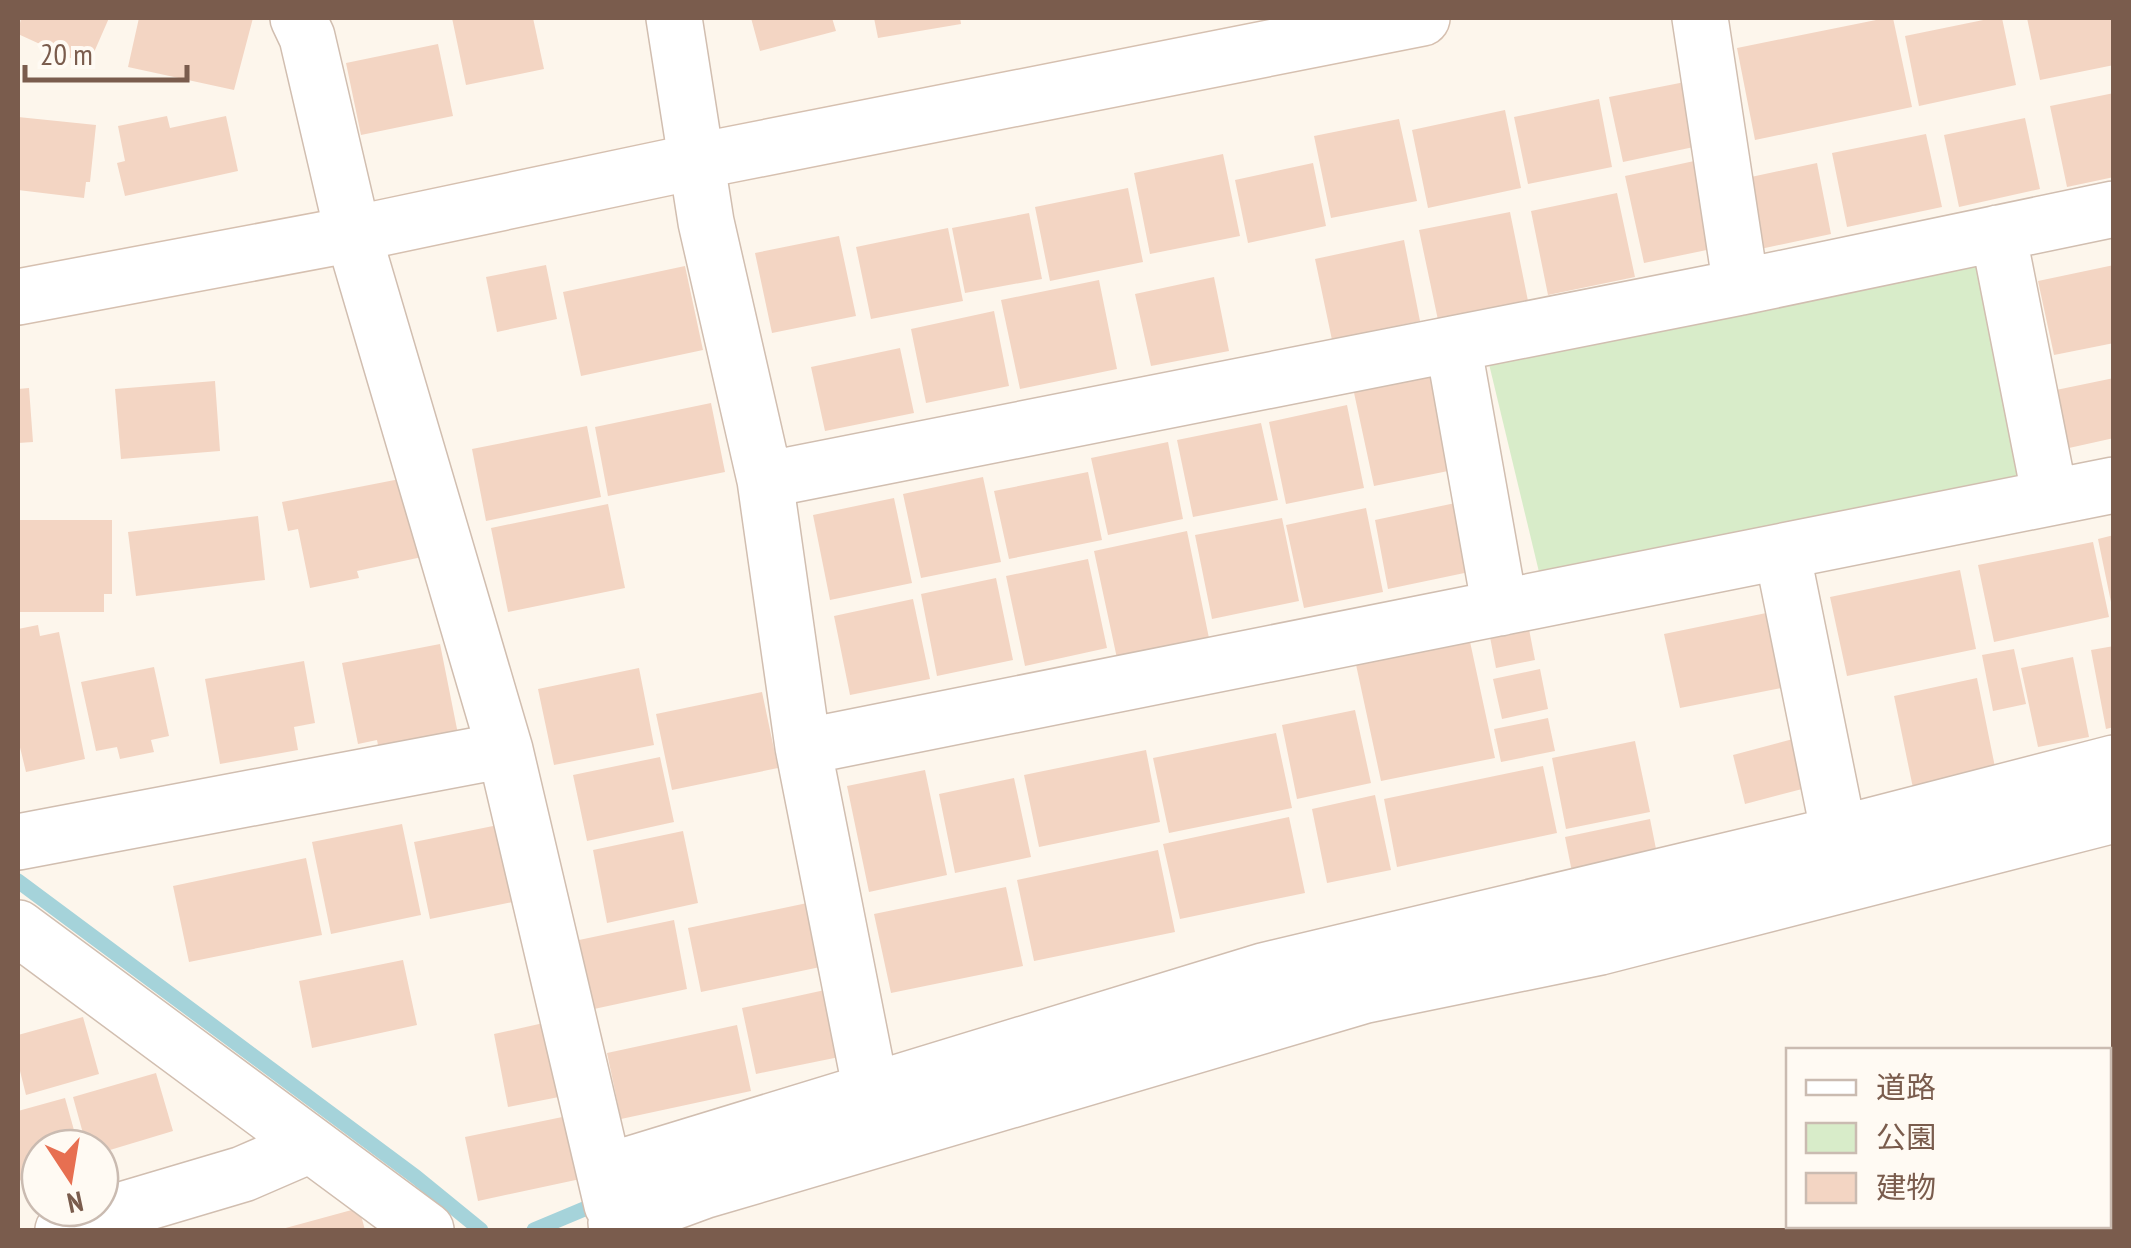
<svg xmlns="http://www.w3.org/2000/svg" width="2131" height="1248" viewBox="0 0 2131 1248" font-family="'PT Sans Narrow','Noto Sans JP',sans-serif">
<rect width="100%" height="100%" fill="#fdf6ec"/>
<path fill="#d8ecc9" d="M1986 260 2026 477 1539 572 1489 364Z"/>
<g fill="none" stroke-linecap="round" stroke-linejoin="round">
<path stroke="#a5d3da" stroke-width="15" d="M18 881 416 1177 481 1230
M534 1230 601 1202"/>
</g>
<path fill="#f3d5c3" d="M21 18H109L88 66 18 34Z
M139 18H253L234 90 128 67Z
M452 18H533L544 69 466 85Z
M751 18H832L836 31 760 51Z
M874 18H960L961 24 878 38Z
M1886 18H1893L1912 107 1755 140 1737 48Z
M1993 18H2002L2016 85 1919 106 1905 36Z
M2027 18H2114V65L2040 80Z
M438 44 453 116 361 135 346 63Z
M1695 80 1708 144 1623 162 1609 97Z
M2114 93V177L2067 187 2050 106Z
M1599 99 1612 167 1528 184 1514 117Z
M1505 110 1521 188 1428 208 1412 130Z
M167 116 170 128 226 116 238 171 125 196 117 163 125 161 118 126Z
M18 117 96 125 90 182H86L84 198 18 190Z
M2025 118 2040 189 1959 207 1944 135Z
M1399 119 1417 201 1331 218 1314 136Z
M1926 134 1942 207 1847 227 1832 153Z
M1223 154 1240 236 1150 254 1134 173Z
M1708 158 1726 246 1644 263 1625 176Z
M1313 163 1326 226 1248 243 1235 180Z
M1817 163 1831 234 1751 251 1737 180Z
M1128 188 1143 262 1050 281 1035 207Z
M1617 193 1635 277 1548 295 1531 211Z
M1510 212 1528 301 1438 320 1419 230Z
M1029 213 1042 279 965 293 952 228Z
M948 228 963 301 871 319 856 247Z
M839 236 856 316 772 333 755 253Z
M1404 240 1420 321 1332 340 1315 259Z
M546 265 557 319 497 332 486 277Z
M2114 265V343L2054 355 2038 281Z
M685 266 703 350 581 376 563 292Z
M1214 277 1229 351 1151 366 1135 294Z
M1099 280 1117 369 1020 389 1001 300Z
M994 311 1009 386 926 403 911 329Z
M900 348 914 413 825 431 811 367Z
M1437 370 1458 469 1374 486 1353 388Z
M2114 378V438L2069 448 2056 390Z
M215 381 220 451 121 459 115 389Z
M29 388 33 442 18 443V389Z
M711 403 725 472 608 496 595 427Z
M1347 405 1364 488 1286 504 1269 422Z
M1261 423 1278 500 1193 517 1177 440Z
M587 426 601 497 486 521 472 449Z
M1168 442 1183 519 1108 535 1091 458Z
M1088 472 1102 540 1009 559 994 491Z
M983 477 1001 562 921 578 903 494Z
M405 478 422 557 357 571 359 578 310 588 298 529 288 531 282 502Z
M894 498 912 583 830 600 813 515Z
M1460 502 1474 571 1388 589 1375 520Z
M608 504 625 588 508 612 491 528Z
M1366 508 1383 592 1304 608 1286 525Z
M258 516 265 580 136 596 128 532Z
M1282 518 1299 601 1212 619 1195 535Z
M18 520H112V594H104V612H18Z
M1187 531 1210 643 1118 663 1094 551Z
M2114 535V606L2112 607 2098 539Z
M2093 542 2109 617 1994 642 1978 565Z
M1088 559 1107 648 1025 666 1006 576Z
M1960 570 1976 649 1847 676 1830 597Z
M996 578 1013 660 937 676 921 594Z
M913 599 930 679 850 695 834 616Z
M1776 611 1792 686 1680 708 1664 634Z
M1528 624 1535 660 1496 668 1489 632Z
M38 625 40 636 59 632 85 759 26 772 18 739V629Z
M1469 637 1495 758 1381 781 1355 660Z
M440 644 458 734 379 750 377 740 358 744 342 663Z
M2114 646V727L2106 729 2091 650Z
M2014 649 2026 704 1993 711 1982 655Z
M2073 657 2089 737 2038 747 2021 668Z
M304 661 315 723 294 727 298 750 220 764 205 679Z
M154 667 169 736 151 740 154 752 120 759 117 747 96 751 81 682Z
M639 668 654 745 554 765 538 689Z
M1540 669 1548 709 1502 719 1493 679Z
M1977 678 1996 772 1913 788 1894 696Z
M762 692 778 768 672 790 656 714Z
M1355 710 1371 783 1297 799 1282 725Z
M1548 718 1555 751 1501 762 1494 729Z
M1276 733 1292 808 1169 833 1153 758Z
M1793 739 1806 788 1745 804 1733 755Z
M1635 741 1650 812 1566 829 1552 758Z
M1146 750 1160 822 1039 847 1024 775Z
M660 757 674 822 587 841 573 775Z
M1543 766 1557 833 1397 867 1384 799Z
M925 770 947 875 869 892 847 786Z
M1014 778 1031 857 955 873 939 794Z
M1375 795 1391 870 1327 883 1312 809Z
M1289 817 1305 893 1180 919 1163 844Z
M1650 819 1657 854 1572 872 1565 837Z
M402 824 421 915 331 934 312 842Z
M498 825 513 902 430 919 414 842Z
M683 831 698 903 607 923 593 850Z
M1158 850 1175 932 1034 961 1017 880Z
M306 858 322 935 189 962 173 886Z
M1006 887 1023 966 891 993 874 914Z
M812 902 825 966 701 992 688 928Z
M674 920 687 989 594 1009 579 940Z
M403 960 417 1025 312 1048 299 981Z
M834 988 849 1055 756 1074 742 1008Z
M83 1017 99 1074 26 1095 18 1063V1035Z
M548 1022 564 1096 508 1107 494 1034Z
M737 1025 751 1091 621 1119 607 1053Z
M156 1073 173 1131 100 1153V1148H87L73 1097Z
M65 1098 79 1148H40V1175L18 1181V1111Z
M572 1115 585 1178 478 1201 465 1137Z
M359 1208 365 1230H282V1229Z"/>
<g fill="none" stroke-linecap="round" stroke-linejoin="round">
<g stroke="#d1beb0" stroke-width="58">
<path id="street" d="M298 18 307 37 353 234 505 750 612 1205
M674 18 706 222 765 480 803 747 871 1091
M1700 18 1741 287
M1998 233 2050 497
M1453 344 1500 608
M765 480 1741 287 2114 209
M1782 552 1839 834
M803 747 2114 485
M18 842 505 750
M18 928 426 1230
M605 1172 1263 971 1839 834 2114 763
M616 1223 703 1191 1366 995 1600 947 2114 815
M63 1230 71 1225 243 1174 310 1145"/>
</g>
<g stroke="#d6c0b0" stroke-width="58">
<path id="secondary" d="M18 297 353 234 698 161 1422 18"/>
</g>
<use href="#street" stroke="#fff" stroke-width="55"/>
<use href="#secondary" stroke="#fff" stroke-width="55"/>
</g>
<rect width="2131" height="1248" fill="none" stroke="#7a5c4d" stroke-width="40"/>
<rect x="1786" y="1048" width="325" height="180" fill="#fffaf3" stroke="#cabbb1" stroke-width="2.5"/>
<rect x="1806" y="1080" width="50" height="15" fill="#ffffff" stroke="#cabbb1" stroke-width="2.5"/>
<text x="1876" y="1098" font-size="30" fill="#7a5c4d">道路</text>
<rect x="1806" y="1123" width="50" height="30" fill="#d8ecc9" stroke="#cabbb1" stroke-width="2.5"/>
<text x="1876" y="1148" font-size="30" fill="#7a5c4d">公園</text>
<rect x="1806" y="1173" width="50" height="30" fill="#f3d5c3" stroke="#cabbb1" stroke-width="2.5"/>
<text x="1876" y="1198" font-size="30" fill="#7a5c4d">建物</text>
<g transform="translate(70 1178) rotate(168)"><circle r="48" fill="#fffaf3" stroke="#cabbb1" stroke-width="2.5"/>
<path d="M0-8L18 38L0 25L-18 38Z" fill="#e76f51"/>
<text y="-15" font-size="28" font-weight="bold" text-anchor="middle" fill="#7a5c4d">N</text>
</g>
<path d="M25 65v15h162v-15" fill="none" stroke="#7a5c4d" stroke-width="5"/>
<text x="40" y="65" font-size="30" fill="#7a5c4d" stroke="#fffaf3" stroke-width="8" paint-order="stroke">20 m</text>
</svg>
